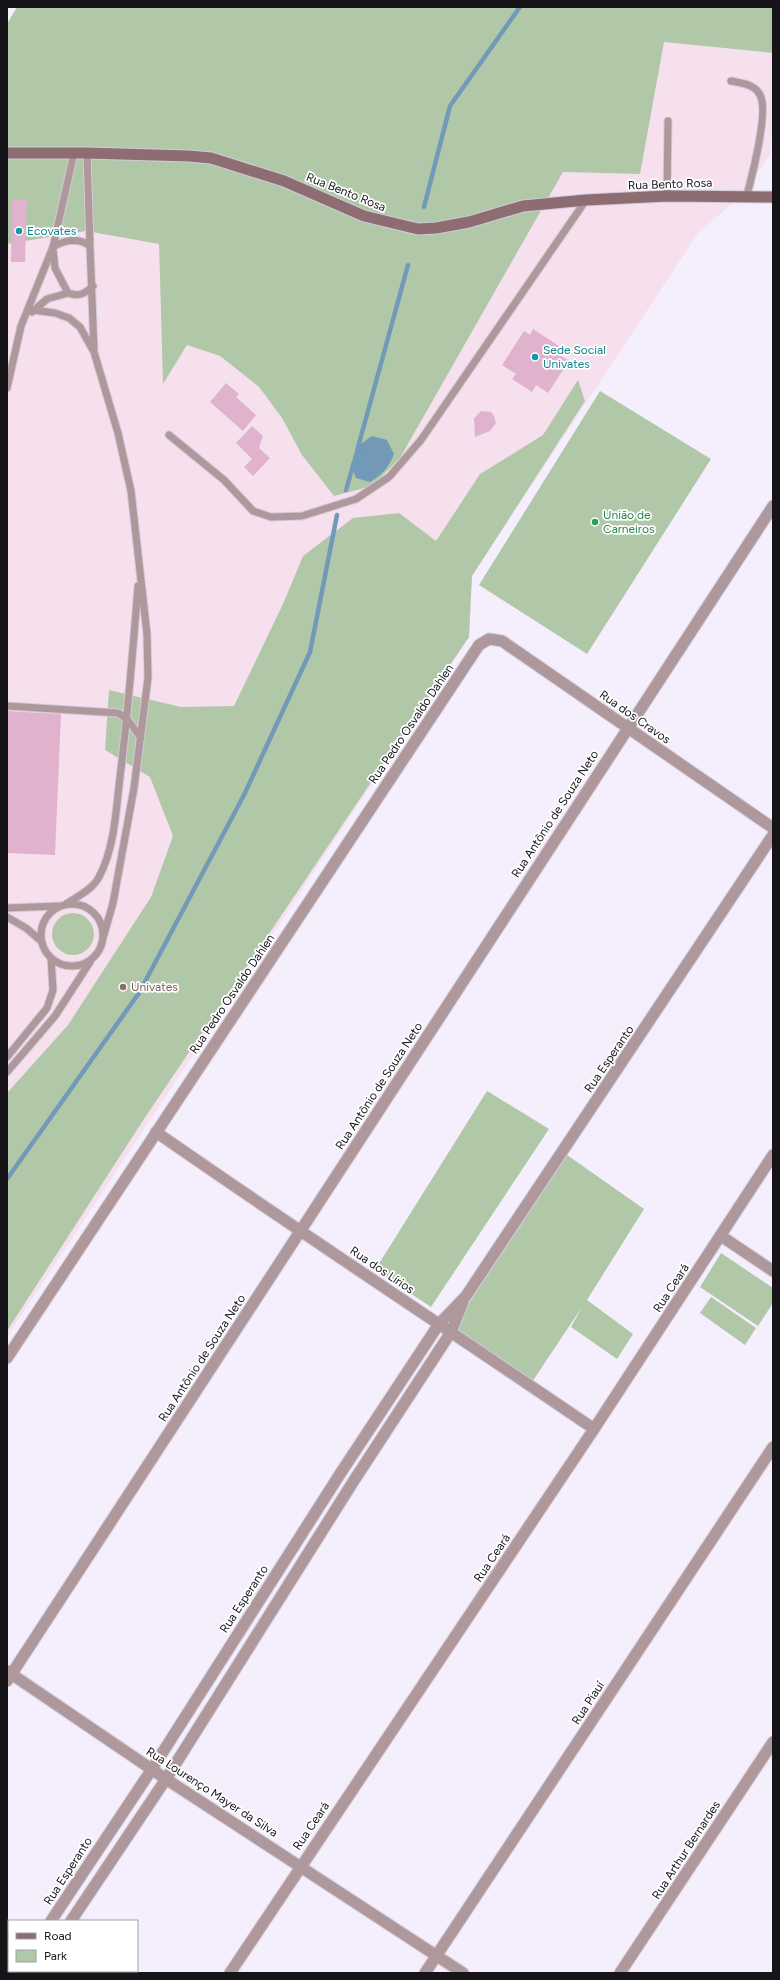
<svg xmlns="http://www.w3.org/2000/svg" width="780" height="1980" viewBox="0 0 780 1980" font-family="Figtree,sans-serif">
<rect width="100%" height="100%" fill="#f5eefd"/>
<path fill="#f6e0ee" d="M664 42 773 53V124L770 155 742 195 698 233 472 576 469 637 7 1337V244L86 231 159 244 163 383 187 345 220 356 259 387 282 418 400 458 563 172 640 174Z"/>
<path fill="#b1c8a8" d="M17 7H773V53L664 42 640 174 563 172 400 458 372 486 334 496 302 455 282 418 259 387 220 356 187 345 163 384 159 244 86 231 7 244V24Z
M578 380 585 401 472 576 469 637 142 1122 7 1331V1093L68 1025 151 897 173 836 150 777 105 750 109 690 181 707 234 706 283 604 303 556 353 518 399 513 436 541 480 474 543 435Z
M600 391 711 459 587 654 479 585Z
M52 934a21 21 0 1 1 42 0a21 21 0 1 1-42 0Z
M487 1091 549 1129 431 1307 375 1270Z
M567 1155 644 1209 587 1300 633 1334 617 1359 571 1327 582 1307 532 1382 453 1327Z
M721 1253 773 1288V1303L758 1326 700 1287Z
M711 1297 756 1328 745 1345 700 1313Z"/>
<path fill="#729ab8" d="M372 436 387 440 394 454C389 467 382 475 370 482L356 478C347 459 355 446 372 436Z"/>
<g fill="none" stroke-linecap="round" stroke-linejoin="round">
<path stroke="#729ab8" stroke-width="4.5" d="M424 207 450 106 520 7
M357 451 408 265
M346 490 354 462
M7 1179 139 993 244 795 310 652 337 515"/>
</g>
<path fill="#e0b2cd" d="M12 200H27L25 262H11Z
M533 329 559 346 555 352 569 361 548 393 536 385 532 392 512 379 516 374 502 365 524 331 530 335Z
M226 383 239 394 236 397 256 415 243 431 210 402Z
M481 411 491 412 494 416 496 423 490 431 475 437 474 418Z
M252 426 263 436 259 448 270 458 253 476 244 467 252 459 236 443Z
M7 711 61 714 55 855 7 853Z"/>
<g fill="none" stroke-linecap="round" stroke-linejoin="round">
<g stroke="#d1cbd9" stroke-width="9">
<path id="service" d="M731 81C741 83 755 84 760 95 769 111 752 176 747 195
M87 153 90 246
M667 196 668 121
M53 247C64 240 79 237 90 246L94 350
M53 249 55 268 68 293C78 297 85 294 93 286
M33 310 55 313 69 318 80 327 94 352 118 433 131 491 147 634 148 678 134 788 113 903 103 938
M32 312 47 299 68 293
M7 388 21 326 53 247 74 153
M169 435 224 480 253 511 271 517 302 516 356 499 389 477 421 440 586 200
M7 706 118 713 127 719 141 738
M41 935a31 31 0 1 1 62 0a31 31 0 1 1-62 0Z
M66 904C78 896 93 889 99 877 115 847 116 809 120 777 128 713 133 650 138 586
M7 908 59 906
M7 917 26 928 40 940
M7 1057 47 1008 53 990 51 958
M7 1072 55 1016 90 962"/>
</g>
<g stroke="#d1cbd9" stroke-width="13">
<path id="minor" d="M156 1132C301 1233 449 1330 594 1429
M721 1236 773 1271
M466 1296 773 835
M7 1358 479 645 489 639 502 641 773 828
M7 1671 166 1779 463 1973
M230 1973 594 1429 773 1155
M425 1973 773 1447
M620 1973 773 1742"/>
</g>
<g stroke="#d1cbd9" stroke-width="13">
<path id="tertiary" d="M7 1681 773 506
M51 1921 152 1769 340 1474 439 1324 466 1296
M71 1921 166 1779 353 1482 451 1332 463 1302
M16 1973 18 1971
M37 1973 38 1971"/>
</g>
<g stroke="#d1cbd9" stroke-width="13">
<path id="secondary" d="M7 153H87L189 156 211 158 284 181 364 216 418 229 436 228 469 222 523 206 586 200 667 196 773 197"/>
</g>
<use href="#service" stroke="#af989b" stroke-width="7"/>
<use href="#minor" stroke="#af989b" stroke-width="11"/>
<use href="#tertiary" stroke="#af989b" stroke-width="11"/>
<use href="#secondary" stroke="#8e6d72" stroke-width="11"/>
</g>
<g fill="#0f9aa8" stroke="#fff" stroke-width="1.5">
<circle cx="19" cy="231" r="4"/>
<circle cx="535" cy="357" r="4"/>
</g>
<circle fill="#2e9e5b" stroke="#fff" stroke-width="1.5" cx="595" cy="522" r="4"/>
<circle fill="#8d6e63" stroke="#fff" stroke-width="1.5" cx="123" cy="987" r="4"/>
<g text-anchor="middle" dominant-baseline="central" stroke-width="3.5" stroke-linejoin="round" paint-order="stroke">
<g font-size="12" fill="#161419" stroke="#fff">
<text transform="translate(670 184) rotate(-2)">Rua Bento Rosa</text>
<text transform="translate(346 192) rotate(22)">Rua Bento Rosa</text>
<text transform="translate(635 717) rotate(35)">Rua dos Cravos</text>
<text transform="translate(411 724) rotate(-56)">Rua Pedro Osvaldo Dahlen</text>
<text transform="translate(555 814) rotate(-57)">Rua Antônio de Souza Neto</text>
<text transform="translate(232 994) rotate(-56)">Rua Pedro Osvaldo Dahlen</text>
<text transform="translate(609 1059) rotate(-56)">Rua Esperanto</text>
<text transform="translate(379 1086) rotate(-57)">Rua Antônio de Souza Neto</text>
<text transform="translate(382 1270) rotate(34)">Rua dos Lírios</text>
<text transform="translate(671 1288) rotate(-57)">Rua Ceará</text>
<text transform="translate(202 1358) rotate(-57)">Rua Antônio de Souza Neto</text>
<text transform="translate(492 1558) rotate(-56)">Rua Ceará</text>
<text transform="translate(244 1599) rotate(-57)">Rua Esperanto</text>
<text transform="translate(588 1703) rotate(-57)">Rua Piauí</text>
<text transform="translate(212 1792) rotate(33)">Rua Lourenço Mayer da Silva</text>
<text transform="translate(311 1826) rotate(-56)">Rua Ceará</text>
<text transform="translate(686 1850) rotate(-57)">Rua Arthur Bernardes</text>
<text transform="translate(68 1871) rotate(-57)">Rua Esperanto</text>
</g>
<g font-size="12" fill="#0d838f" stroke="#fff" text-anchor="start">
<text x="27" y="231">Ecovates</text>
<text x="543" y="350">Sede Social<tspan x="543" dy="14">Univates</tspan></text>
</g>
<g font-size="12" fill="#27864d" stroke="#fff" text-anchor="start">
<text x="603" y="515">União de<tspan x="603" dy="14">Carneiros</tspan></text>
</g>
<g font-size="12" fill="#785e54" stroke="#fff" text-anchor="start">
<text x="131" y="987">Univates</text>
</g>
</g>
<rect width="780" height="1980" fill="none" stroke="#161419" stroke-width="16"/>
<rect x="8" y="1920" width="130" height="52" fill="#ffffff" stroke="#a2a1a3"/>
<rect x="16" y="1933" width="20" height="6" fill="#8e6d72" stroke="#a2a1a3"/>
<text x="44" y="1940" font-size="12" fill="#161419">Road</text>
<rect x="16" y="1950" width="20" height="12" fill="#b1c8a8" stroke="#a2a1a3"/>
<text x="44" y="1960" font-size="12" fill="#161419">Park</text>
</svg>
